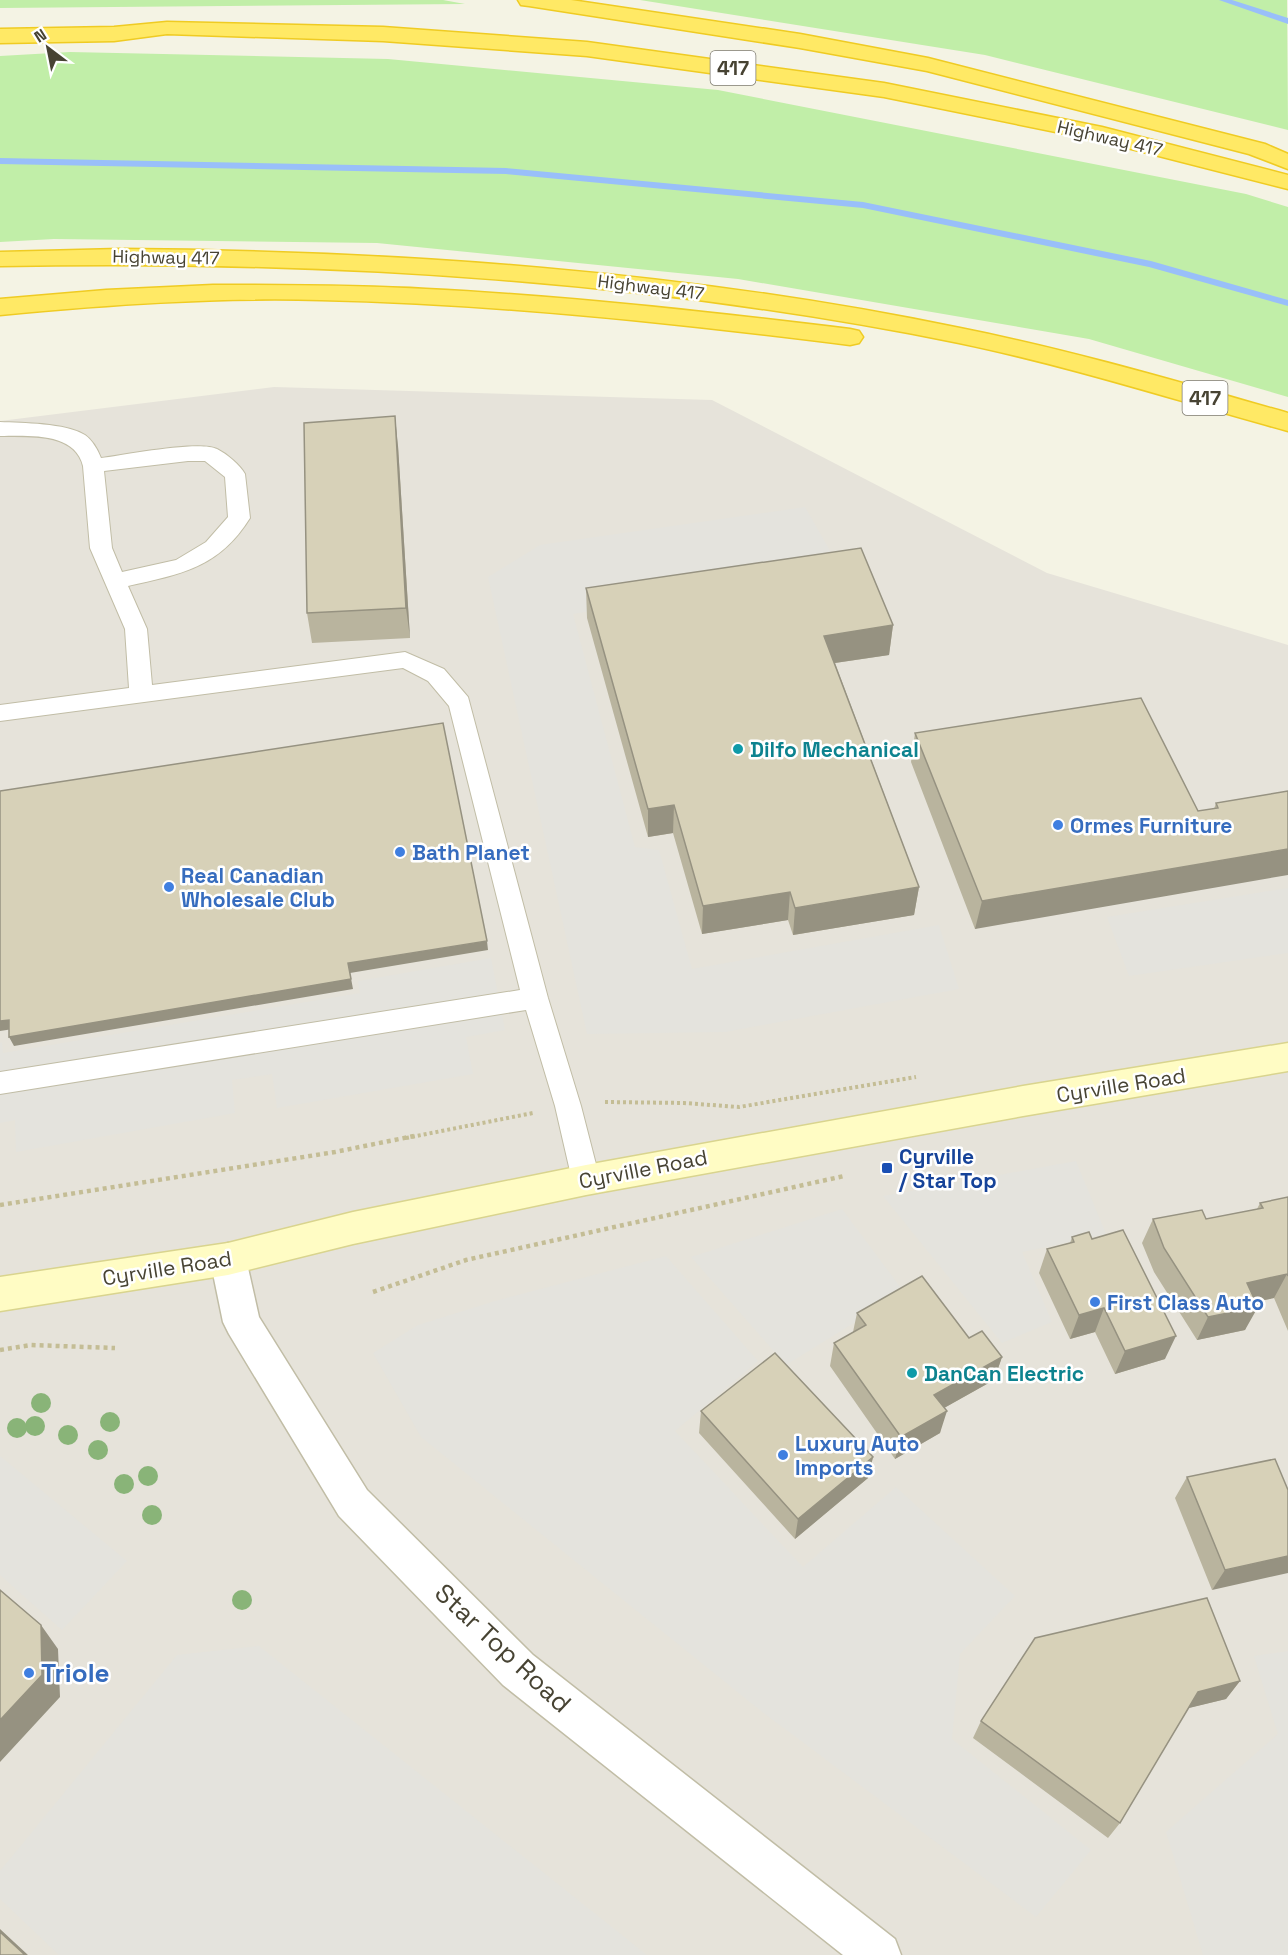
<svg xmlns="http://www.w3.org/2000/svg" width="1288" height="1955" viewBox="0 0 1288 1955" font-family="'Space Grotesk',sans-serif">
<rect width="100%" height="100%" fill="#f4f3e4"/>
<path fill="#e6e3da" d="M274 387 712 400 1047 573 1288 645V1955H0V421Z"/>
<path fill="#c1eea8" d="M0 0H443L465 4 0 8Z
M640 0H1287L1288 130 985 55Z
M70 52 388 59 718 90 1246 194 1288 207V397L1089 339 738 279 377 243 54 239 0 242V56Z"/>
<path fill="#e4e3dd" d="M805 507 841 570 573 614 635 847 659 850 692 969 939 925 959 989 725 1032 587 1034 488 577 540 545Z
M1288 888V953L1129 976 1107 917Z
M491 958 505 1030 466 1037 473 1074 277 1108 272 1074 232 1080 235 1113 16 1152 15 1120 0 1123V1043L2 1042 3 1053 360 993 358 981Z
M1076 1161 1106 1234 1022 1252 1052 1322 1002 1343 883 1196Z
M842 1209 904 1292 786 1365 691 1257Z
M666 1256 758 1361 675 1431 803 1567 896 1487 1015 1596 960 1654 952 1739 1091 1850 1036 1917 761 1711 421 1437 373 1353 418 1325 495 1301Z
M0 1456 127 1561 62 1630 0 1575Z
M259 1646 647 1955H59L0 1899V1871L177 1655Z
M1288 1651V1955H1203L1166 1832 1278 1734 1254 1656Z"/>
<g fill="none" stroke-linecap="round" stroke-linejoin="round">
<path fill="#99bff9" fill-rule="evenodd" d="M1219 0H1232L1288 18V24Z
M0 158 506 168 863 202 1151 261 1288 300V306L1149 267 863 208 506 174 0 164Z"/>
<g stroke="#c1bda6" stroke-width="2">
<path id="service" d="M0 422C22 423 66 423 85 435 92 440 98 450 101 458 124 455 200 440 217 449 227 454 240 465 245 474L250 518C219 568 181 574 128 586L147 629 152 685 405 652 444 669 468 697 548 998 581 1106 600 1180 596 1188 586 1192 576 1188 572 1180 555 1106 526 1010 0 1094V1072L520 990 449 706 428 681 403 668 0 721V705L129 688 125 629 90 548 83 466C75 432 28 436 0 436ZM188 461H205L225 477 228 517 206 542 176 560 122 572 112 548 104 471Z"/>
</g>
<g stroke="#c1bda6" stroke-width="3">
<path id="tertiary" d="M228 1243 241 1248 246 1259 259 1317 367 1490 533 1655 895 1939 901 1955H843L503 1685 339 1516 229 1334 223 1322 210 1259 215 1248Z"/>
</g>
<g stroke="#d9d48e" stroke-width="3">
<path id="secondary" d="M1288 1043V1071L1023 1116 586 1195 353 1244 228 1275 0 1311V1277L228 1243 353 1212 586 1165 1023 1086Z"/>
</g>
<g stroke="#efcb23" stroke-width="3">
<path id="motorway" d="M518 0H571L800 34 928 58 1265 144 1288 154V169L1249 154 927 71 800 48 529 6 521 5Z
M167 22 383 27 587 42 884 83 1102 127 1288 175V189L1100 141 884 97 587 56 383 41 167 34 114 41 0 43V29L114 27Z
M120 249C402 251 684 271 960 328 1071 350 1179 382 1288 413V431C1178 401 1070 366 959 343 643 279 322 260 0 266V252Z
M213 285C284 285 355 285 426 289 568 296 709 312 850 329L859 331 863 337 859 343 850 345C674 323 499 304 321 300 214 297 107 305 0 315V299L106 290Z"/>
</g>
<path stroke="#c4bd95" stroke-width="4" stroke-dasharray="3 3" stroke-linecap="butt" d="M605 1102 684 1103 739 1107 916 1077
M406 1138 533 1113"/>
<path stroke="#c4bd95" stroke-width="4.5" stroke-dasharray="4 4" stroke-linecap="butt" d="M0 1205 335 1152 414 1136
M373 1292 466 1260 844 1176
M0 1350 31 1345 115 1348"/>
<use href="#service" fill="#fff" fill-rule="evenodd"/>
<use href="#tertiary" fill="#fff" fill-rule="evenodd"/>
<use href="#secondary" fill="#fffcc4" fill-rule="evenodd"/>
<use href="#motorway" fill="#ffe965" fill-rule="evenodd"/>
</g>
<g fill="#89b478">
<circle cx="41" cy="1403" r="10"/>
<circle cx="110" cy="1422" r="10"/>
<circle cx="35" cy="1426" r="10"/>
<circle cx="17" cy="1428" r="10"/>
<circle cx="68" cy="1435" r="10"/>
<circle cx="98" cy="1450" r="10"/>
<circle cx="148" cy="1476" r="10"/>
<circle cx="124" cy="1484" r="10"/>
<circle cx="152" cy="1515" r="10"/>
<circle cx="242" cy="1600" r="10"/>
</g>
<path fill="#b9b49e" d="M398 446 410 638 312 643 307 613Z
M586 588 893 625 889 655 835 663 919 887 914 915 793 935 788 920 702 934 673 833 648 837 587 618Z
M915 733 1198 811 1214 809 1216 803 1288 791 975 929 911 762Z
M1288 1197V1331L1274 1298 1255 1302 1245 1330 1197 1340 1154 1272 1142 1243 1153 1219H1206L1257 1209 1260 1203Z
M1072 1237 1092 1239 1165 1359 1115 1374 1095 1332 1070 1339 1039 1273 1047 1249 1070 1243Z
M857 1313 969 1338 1002 1357 994 1380 944 1408 940 1433 895 1459 830 1366 834 1343 853 1332Z
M701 1411 873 1457 868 1478 795 1539 699 1433Z
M1187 1477 1288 1490 1212 1590 1175 1498Z
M1240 1681 1226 1699 1188 1708 1120 1823 1108 1838 973 1738 981 1721Z"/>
<path fill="#969281" d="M395 416 398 446 410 638 406 608Z
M893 625 889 655 821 665 824 636Z
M674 805 673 833 648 837V809Z
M1288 849V875L975 929 982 901Z
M919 887 914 915 793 935 795 908Z
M790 892 788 920 702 934 703 906Z
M487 941 488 950 350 973 353 989 14 1046 9 1037 348 963Z
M9 1020 13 1029 0 1031V1021Z
M1287 1274 1274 1298 1235 1306 1247 1283Z
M1258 1307 1245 1330 1197 1340 1208 1317Z
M1104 1308 1095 1332 1070 1339 1079 1315Z
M1176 1336 1165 1359 1115 1374 1125 1351Z
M1002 1357 994 1380 928 1417 934 1395Z
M947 1411 940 1433 895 1459 901 1437Z
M873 1457 868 1478 795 1539 798 1519Z
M1288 1556V1573L1212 1590 1225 1570Z
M41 1625 58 1649 60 1697 0 1762V1720Z
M1240 1681 1226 1699 1185 1709 1198 1692Z
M0 1929 28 1955H25L0 1932Z"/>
<path fill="#d7d1b8" stroke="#969281" stroke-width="1.5" d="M395 416 406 608 307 613 304 423Z
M861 548 893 625 824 636 919 887 795 908 790 892 703 906 674 805 648 809 586 588Z
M1141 698 1198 811 1218 808 1216 803 1288 791V849L982 901 915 733Z
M443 723 487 941 348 963 351 979 9 1037V1020L0 1021V791Z
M1288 1197V1276L1287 1274 1247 1283 1258 1307 1208 1317 1164 1248 1153 1219 1202 1210 1206 1219 1263 1208 1260 1203Z
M1123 1230 1176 1336 1125 1351 1104 1308 1079 1315 1047 1249 1074 1242 1072 1237 1089 1232 1092 1239Z
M922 1276 969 1338 982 1331 1002 1357 934 1395 947 1411 901 1437 834 1343 866 1325 857 1313Z
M775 1353 873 1457 798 1519 701 1411Z
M1275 1459 1288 1490V1556L1225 1570 1187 1477Z
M0 1590 41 1625 42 1675 0 1720Z
M1207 1598 1240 1681 1198 1692 1120 1823 981 1721 1035 1638Z
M0 1932 25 1955H0Z"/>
<g fill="#0f9aa8" stroke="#fff" stroke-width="2">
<circle cx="738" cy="749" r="6"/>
<circle cx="912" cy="1373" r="6"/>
</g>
<g fill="#3f7fe0" stroke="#fff" stroke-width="2">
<circle cx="1058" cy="825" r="6"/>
<circle cx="400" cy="852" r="6"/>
<circle cx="169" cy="887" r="6"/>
<circle cx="1095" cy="1302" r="6"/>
<circle cx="783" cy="1455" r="6"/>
<circle cx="29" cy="1673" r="6"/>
</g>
<rect fill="#1a4fb4" stroke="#fff" stroke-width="2" x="881" y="1162" width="12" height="12" rx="3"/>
<g text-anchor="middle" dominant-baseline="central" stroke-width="5" stroke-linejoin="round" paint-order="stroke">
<g font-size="18" fill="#474333" stroke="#fff">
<text transform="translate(1110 138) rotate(13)">Highway 417</text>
<text transform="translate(166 257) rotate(1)">Highway 417</text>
<text transform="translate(651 287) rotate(7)">Highway 417</text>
</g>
<g fill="#fff" stroke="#7e7b70" stroke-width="1.5">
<rect x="710.5" y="51" width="45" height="34" rx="4.5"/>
<rect x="1182.5" y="381" width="45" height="34" rx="4.5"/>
</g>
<g font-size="20" font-weight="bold" fill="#474333">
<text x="733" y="68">417</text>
<text x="1205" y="398">417</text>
</g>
<g font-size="21" font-weight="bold" fill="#0d838f" stroke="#fff" text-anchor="start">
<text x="750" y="749">Dilfo Mechanical</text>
<text x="924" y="1373">DanCan Electric</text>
</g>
<g font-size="21" font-weight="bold" fill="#366cbe" stroke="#fff" text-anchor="start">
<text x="1070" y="825">Ormes Furniture</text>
<text x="412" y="852">Bath Planet</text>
<text x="181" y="875">Real Canadian<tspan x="181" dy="24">Wholesale Club</tspan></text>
<text x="1107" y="1302">First Class Auto</text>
<text x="795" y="1443">Luxury Auto<tspan x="795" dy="24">Imports</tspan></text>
</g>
<g font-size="21" fill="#474333" stroke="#fff">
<text transform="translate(1121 1085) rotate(-9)">Cyrville Road</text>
<text transform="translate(643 1169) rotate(-11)">Cyrville Road</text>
<text transform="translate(167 1268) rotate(-9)">Cyrville Road</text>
</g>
<g font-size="21" font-weight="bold" fill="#164399" stroke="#fff" text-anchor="start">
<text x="899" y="1156">Cyrville<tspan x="899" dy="24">/ Star Top</tspan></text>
</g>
<g font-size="26" fill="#474333" stroke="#fff">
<text transform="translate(503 1648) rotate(43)">Star Top Road</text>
</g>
<g font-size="26" font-weight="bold" fill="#366cbe" stroke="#fff" text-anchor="start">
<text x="41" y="1673">Triole</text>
</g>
</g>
<g transform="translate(48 48) rotate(328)" stroke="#ffffff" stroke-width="4.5" paint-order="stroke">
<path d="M0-4.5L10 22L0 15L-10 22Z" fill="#474333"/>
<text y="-9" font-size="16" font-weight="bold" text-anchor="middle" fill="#474333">N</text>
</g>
</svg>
